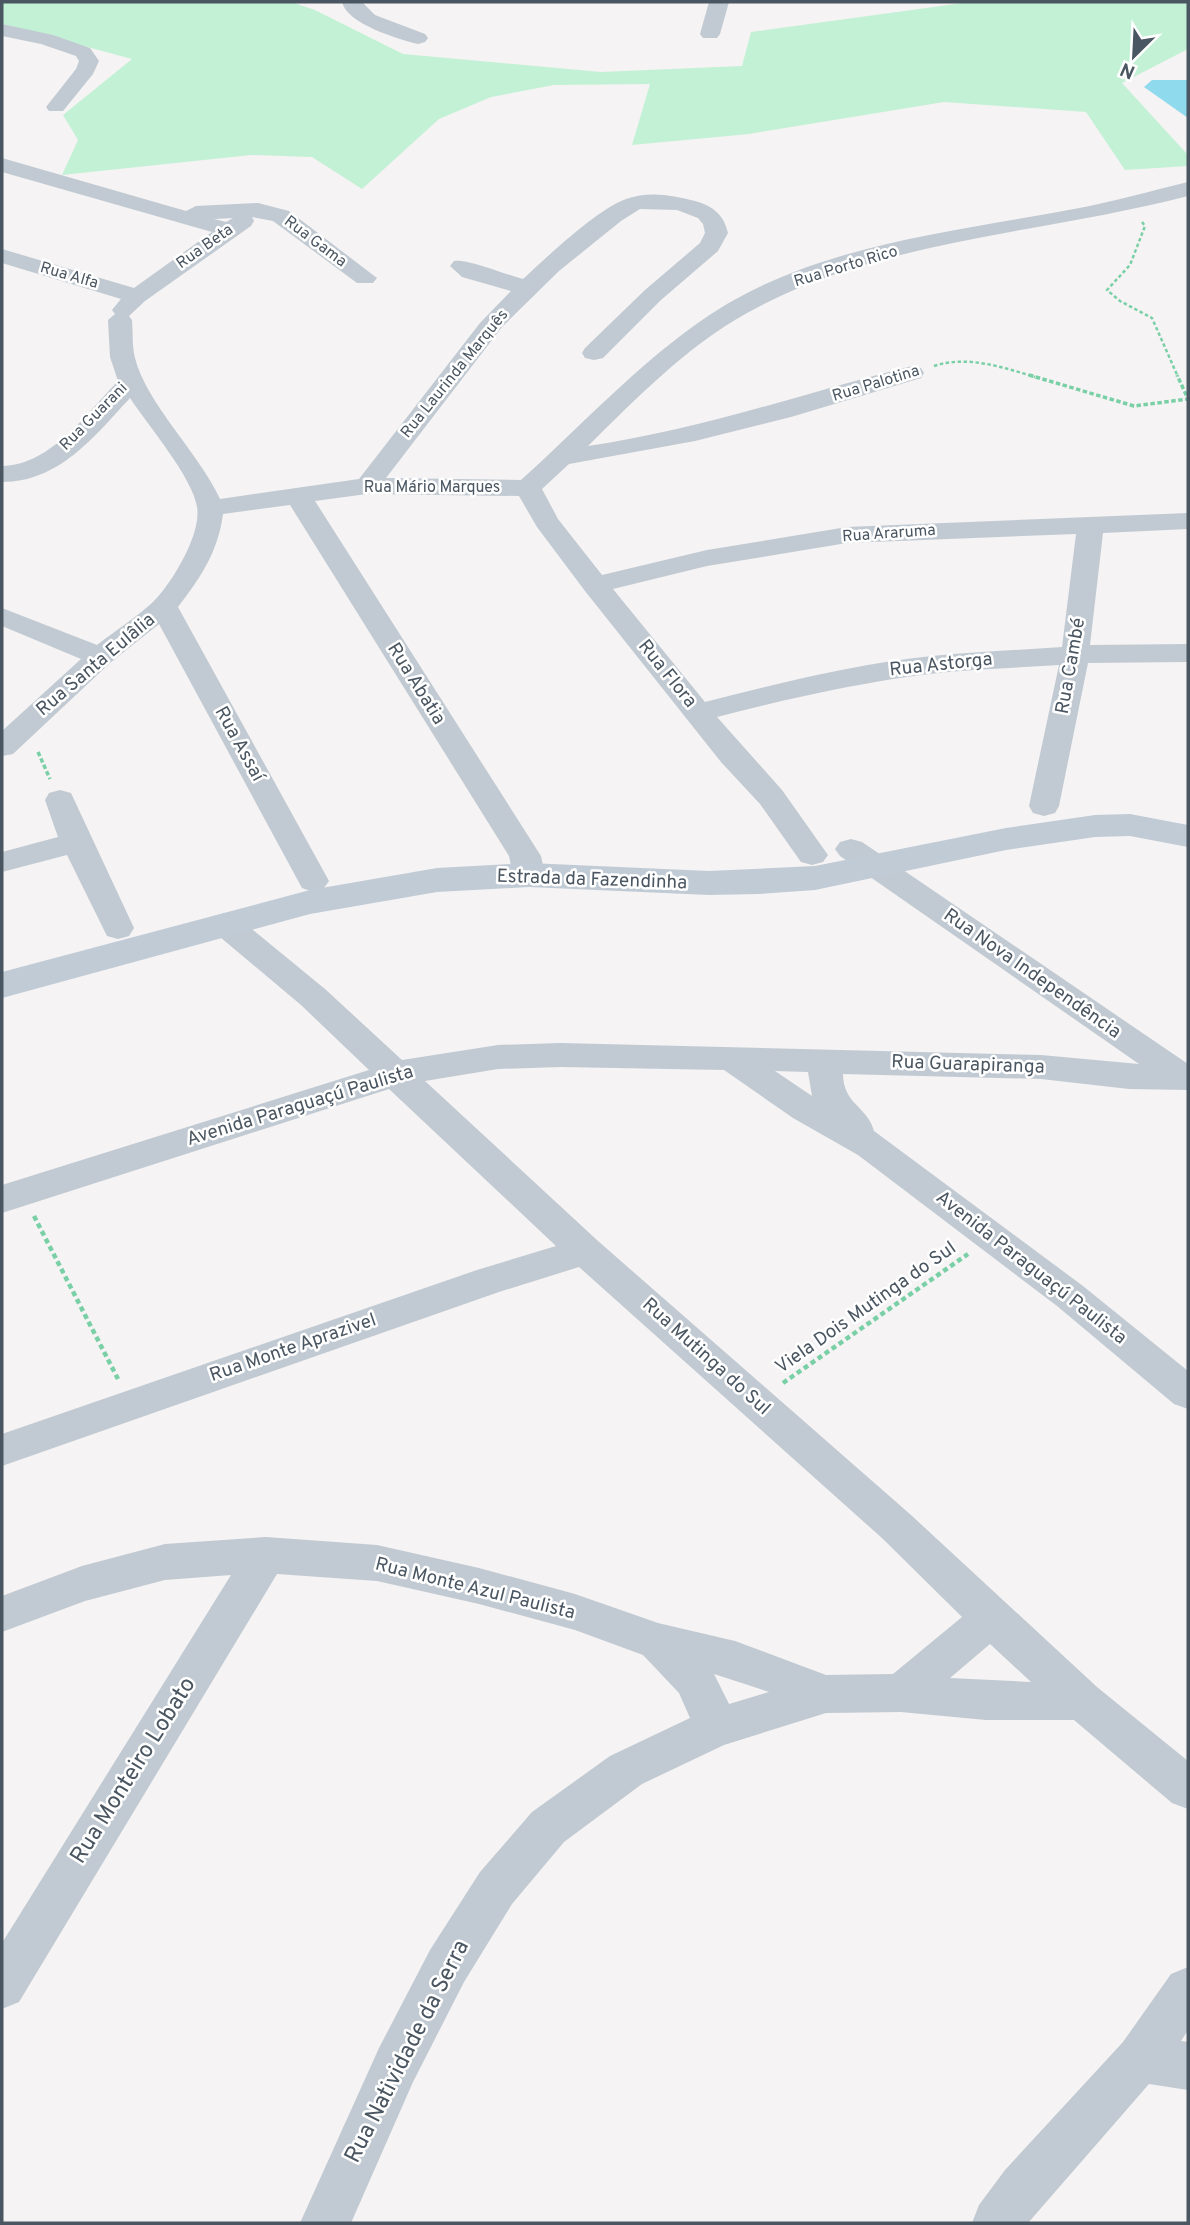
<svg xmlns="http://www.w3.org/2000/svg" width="1190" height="2225" viewBox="0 0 1190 2225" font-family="Overpass,sans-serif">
<rect width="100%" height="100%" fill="#f5f3f3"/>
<path fill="#c3f1d5" d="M2 2 294 3 315 10 403 54 601 72 742 66 751 32 970 2H1188V49L1122 83 1188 155V166L1125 170 1086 112 944 102 749 134 632 145 650 84 554 85 491 97 439 119 362 189 312 157 251 155 62 175 78 140 63 115 132 59 2 24Z"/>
<path fill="#90daee" d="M1152 80H1188V118L1144 87Z"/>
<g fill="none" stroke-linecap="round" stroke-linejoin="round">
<path stroke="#7ad0a6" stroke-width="2.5" stroke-dasharray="3.5 2.5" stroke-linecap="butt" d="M1142 222 1145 226 1130 265 1107 290 1120 301 1152 318 1178 377
M934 366C967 355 1002 367 1035 377"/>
<path stroke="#7ad0a6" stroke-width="3.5" stroke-dasharray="4.5 2.5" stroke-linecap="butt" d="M1029 375 1134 406 1188 399 1177 375
M38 752 50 779"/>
<path stroke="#7ad0a6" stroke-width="4.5" stroke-dasharray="5 3.5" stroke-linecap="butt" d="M34 1216 118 1379
M783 1383 968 1254"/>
<path fill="#c1cad2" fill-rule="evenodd" d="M342 2H362L375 15 425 34 428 38 425 42 418 44C398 39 347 24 342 2Z
M709 2H729L720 34 717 38H703L700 34Z
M2 24 53 35 90 48 99 61 93 74 63 111H49L46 107 76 69 79 61 76 56 41 44 2 36Z
M2 158 186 211 196 206 258 203 289 211 377 278 373 283H357L273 221 252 217 254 221 251 226 145 301 129 316 132 320C133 332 132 346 135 358 146 403 199 453 220 499L359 479 480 323 511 291 462 277 450 266 454 261C466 258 507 275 523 279 547 257 596 210 626 199 649 191 672 195 695 201 713 206 724 215 728 233L718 251 661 300 603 358 594 360 585 358 582 353 585 348 645 290 700 243 705 233 703 224 698 218 677 210 640 209 621 221 559 271 502 327 386 478 521 480C588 420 649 351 727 304 831 243 958 231 1074 209 1113 202 1150 191 1188 182V196C1043 234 879 239 747 313 687 346 637 398 588 446 699 430 804 393 912 366L921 368 924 373 921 378 791 417 695 441 569 464 542 489 558 519 602 575 707 550 847 527 1188 513V529L1103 533 1090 645 1188 644V662L1088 663 1059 806 1055 813 1044 816 1033 813 1029 806 1059 665C1016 668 972 669 929 674 857 683 787 699 717 717L782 790 823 848 828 855 823 862 812 865 801 862 760 804 721 762 585 591 537 527 519 496 367 494 315 501 541 856 545 875 540 882 529 885 518 882 513 875 509 856 290 505 223 514C218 552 201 577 178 607L329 881 324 888 313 892 302 888 159 624 110 663 13 754 2 756V731L81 659 2 626V608L97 645C115 631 135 618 152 603 171 585 202 534 197 507 193 478 147 424 130 398 94 437 59 482 2 482V466C51 465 86 414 118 381L110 357 108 320 115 314 112 310 121 299 2 263V249L134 288 212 232 2 172ZM233 218 226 222 214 219ZM1076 534 1062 647C1019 650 975 652 932 656 855 664 780 683 705 702L613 589 707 566 847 543Z
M60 790 71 793 134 928 129 936 118 939 107 936 67 855 2 872V852L58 837 45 800 49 793Z
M851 839 862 842 1188 1064V1090L1129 1089 1041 1079 843 1074C843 1104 868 1107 874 1131L1083 1286 1188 1371V1409L1174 1404 1057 1306 858 1155 793 1118 724 1070 561 1067 498 1069 425 1081 598 1241 911 1515 1097 1687 1188 1761V1809L1172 1803 1074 1720H986L901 1712 826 1713 724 1745 642 1784 564 1842 512 1904 464 1982 413 2082 351 2223H300L379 2048 430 1950 480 1872 532 1812 610 1756 690 1718 679 1693 643 1655 575 1630 479 1604 377 1581 277 1574 19 2002 2 2009V1943L231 1575 165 1580 85 1601 2 1632V1596L82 1566 165 1544 266 1537 377 1545 479 1568 575 1594 658 1623 735 1641 826 1675 893 1674 962 1617 883 1539 579 1267 499 1292 2 1466V1434L477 1270 556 1246 389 1089 2 1213V1185L369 1070 301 1005 214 932 209 924 214 916 225 913 236 916 325 989 402 1060 498 1045 561 1043 1041 1055 1139 1064 840 856 835 849 840 842ZM775 1071 808 1072 812 1096ZM990 1644 1031 1682 950 1678ZM714 1674 769 1692 729 1704Z
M1188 1967V2030L1181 2041 1188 2042V2090L1149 2084 1028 2223H972L979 2205 1005 2170 1123 2042 1171 1974Z"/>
<path fill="#c1cbd6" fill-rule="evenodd" d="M1130 814 1188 825V847L1130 836 1095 837 1006 850 815 890 759 894 709 895 529 887 437 892 310 914 2 998V972L310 890 437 868 529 863 709 871 815 866 1006 828 1095 815Z"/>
</g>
<g text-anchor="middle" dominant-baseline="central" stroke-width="5" stroke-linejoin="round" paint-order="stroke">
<g font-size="16" fill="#4a5661" stroke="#fff">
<text transform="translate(315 242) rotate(37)">Rua Gama</text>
<text transform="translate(205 247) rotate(-35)">Rua Beta</text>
<text transform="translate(846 267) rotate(-17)">Rua Porto Rico</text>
<text transform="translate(69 276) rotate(16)">Rua Alfa</text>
<text transform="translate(455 374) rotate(-51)">Rua Laurinda Marquês</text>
<text transform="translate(876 384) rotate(-17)">Rua Palotina</text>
<text transform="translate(94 417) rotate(-45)">Rua Guarani</text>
<text x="432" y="488">Rua Mário Marques</text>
<text transform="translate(889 534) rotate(-4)">Rua Araruma</text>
</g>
<g font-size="19" fill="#4a5661" stroke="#fff">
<text transform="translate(96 665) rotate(-40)">Rua Santa Eulâlia</text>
<text transform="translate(941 665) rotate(-6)">Rua Astorga</text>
<text transform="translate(1071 666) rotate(-80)">Rua Cambé</text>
<text transform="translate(667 674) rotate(51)">Rua Flora</text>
<text transform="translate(416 684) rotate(58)">Rua Abatia</text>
<text transform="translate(239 744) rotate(61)">Rua Assaí</text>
<text transform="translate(592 880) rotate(2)">Estrada da Fazendinha</text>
<text transform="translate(1032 974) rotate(35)">Rua Nova Independência</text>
<text transform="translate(968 1065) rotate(2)">Rua Guarapiranga</text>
<text transform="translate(300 1106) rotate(-17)">Avenida Paraguaçú Paulista</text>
<text transform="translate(1031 1268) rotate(38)">Avenida Paraguaçú Paulista</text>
<text transform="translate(866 1308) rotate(-35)">Viela Dois Mutinga do Sul</text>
<text transform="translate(293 1348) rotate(-19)">Rua Monte Aprazivel</text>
<text transform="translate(706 1357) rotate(42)">Rua Mutinga do Sul</text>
<text transform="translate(475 1589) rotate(14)">Rua Monte Azul Paulista</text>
</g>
<g font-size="23" fill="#4a5661" stroke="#fff">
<text transform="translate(134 1771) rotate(-58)">Rua Monteiro Lobato</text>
<text transform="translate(408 2052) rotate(-63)">Rua Natividade da Serra</text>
</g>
</g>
<rect width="1190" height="2225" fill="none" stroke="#4a5661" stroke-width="7"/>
<g transform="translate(1134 56) rotate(204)" stroke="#ffffff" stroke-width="5" paint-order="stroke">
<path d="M0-5L12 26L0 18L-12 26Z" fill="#4a5661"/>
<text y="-10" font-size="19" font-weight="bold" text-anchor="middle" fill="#4a5661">N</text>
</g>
</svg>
